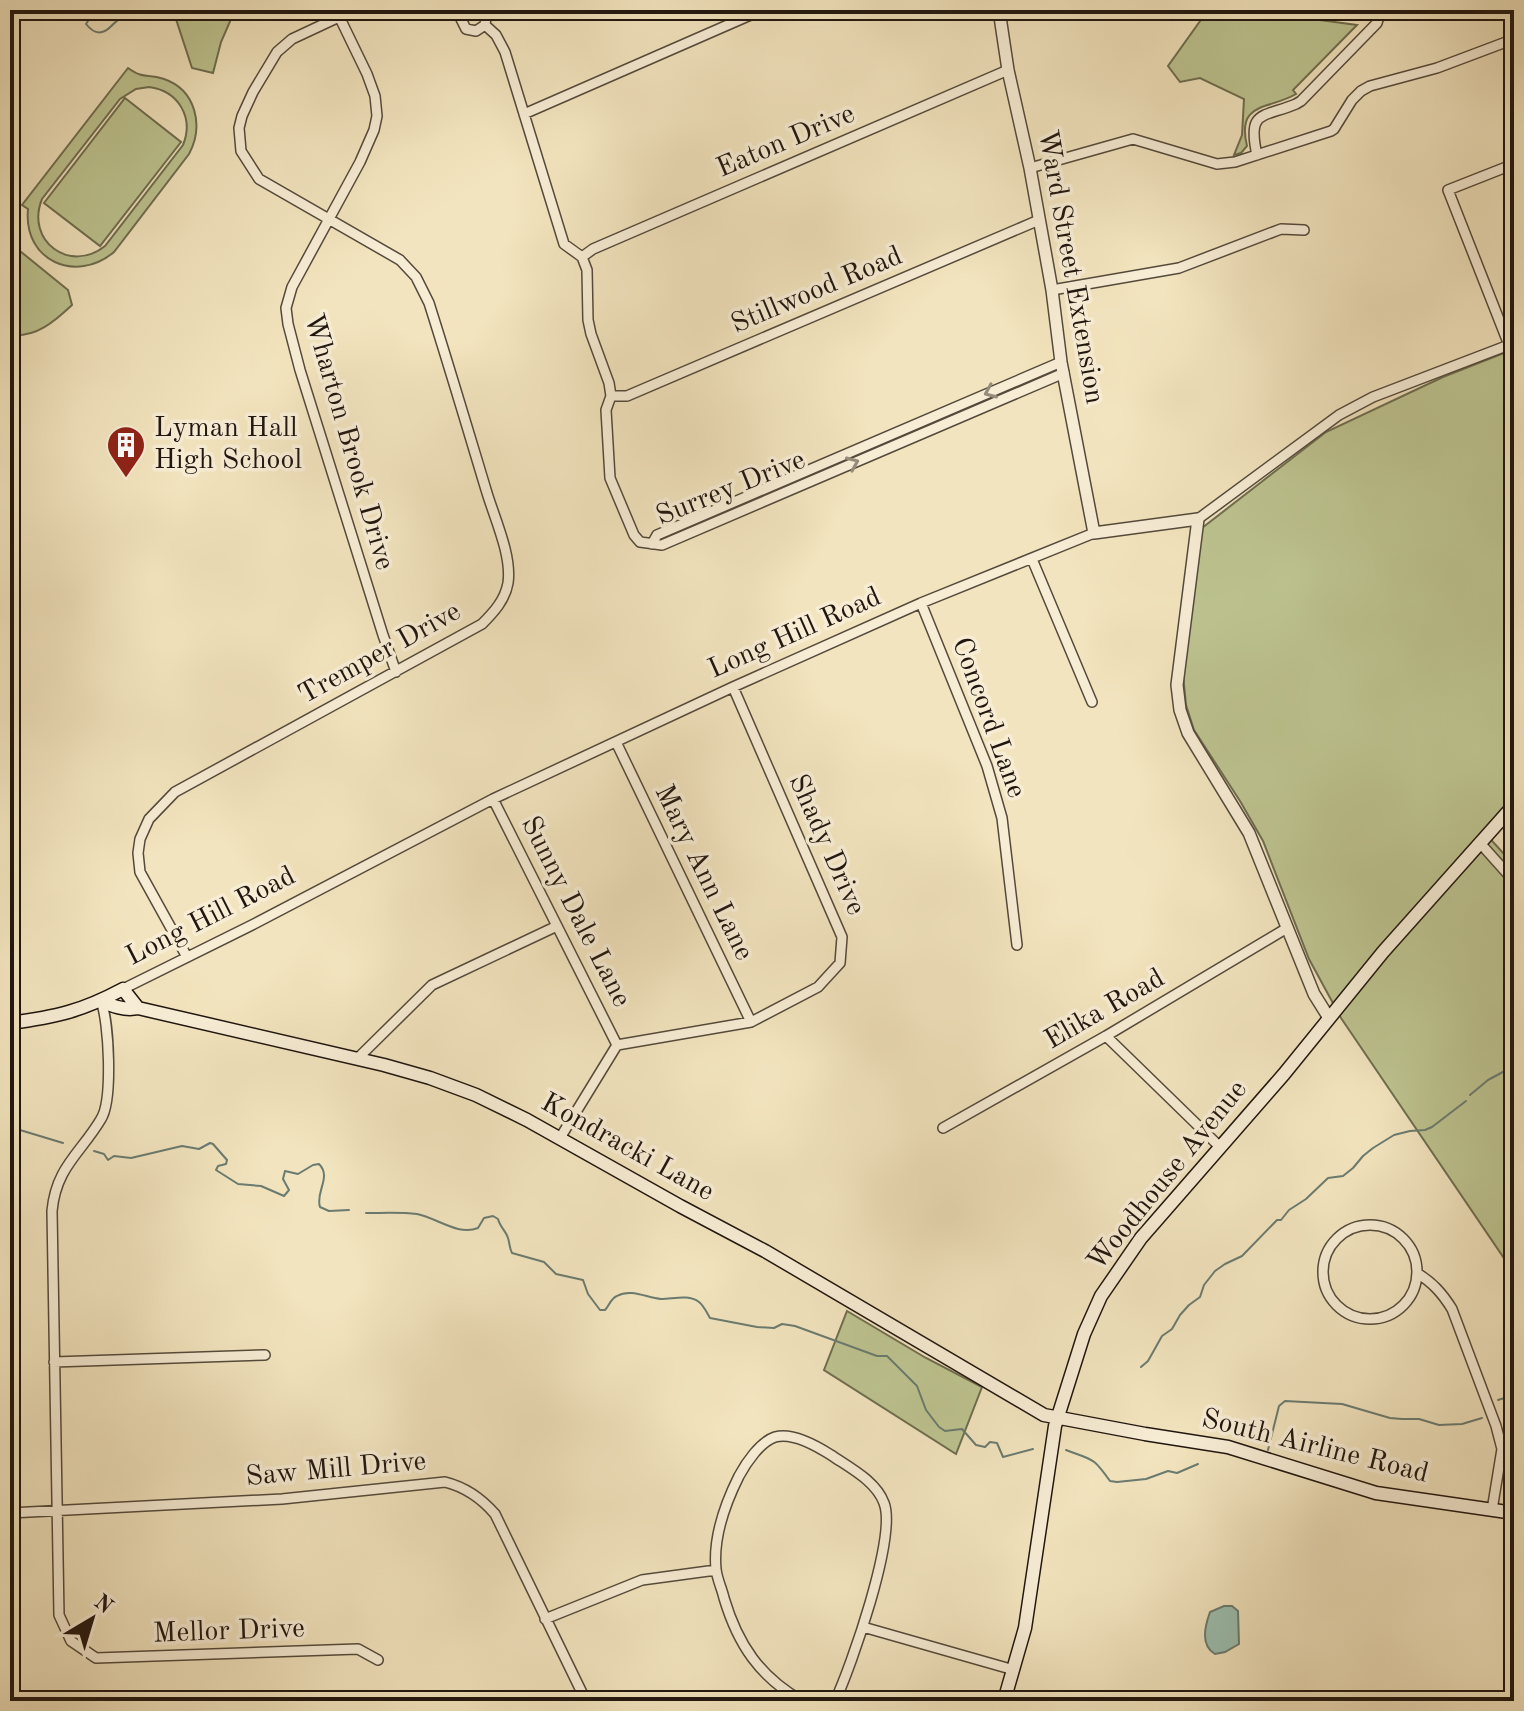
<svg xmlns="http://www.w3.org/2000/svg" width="1524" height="1711" viewBox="0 0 1524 1711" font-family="'Old Standard TT',serif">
<rect width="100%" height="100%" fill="#f2e4be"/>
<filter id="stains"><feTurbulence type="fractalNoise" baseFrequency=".0025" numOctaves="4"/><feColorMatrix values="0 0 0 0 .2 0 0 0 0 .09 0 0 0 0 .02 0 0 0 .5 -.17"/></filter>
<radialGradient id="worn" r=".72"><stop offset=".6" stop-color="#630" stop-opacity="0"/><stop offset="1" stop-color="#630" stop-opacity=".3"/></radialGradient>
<path fill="#bdc490" stroke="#6e6d50" stroke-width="2" fill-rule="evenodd" d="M173 10H235L221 42 213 73 192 68Z
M1208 10H1278L1290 16 1357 25 1293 90 1296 94C1269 110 1236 101 1247 146L1241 153 1234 155 1242 135 1244 99 1200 78 1180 82 1168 66Z
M128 68C145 80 146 73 164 79 196 90 204 126 189 154L114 252C76 284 23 261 28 209L22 205ZM149 87C179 91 194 118 183 145L105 246C70 274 25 241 42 199L120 99 136 89Z
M125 98 181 142 100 246 44 203Z
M15 247 68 290 72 305C55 321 36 338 10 335V248Z
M1514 349V795L1483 831 1514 865V1273L1341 1018 1309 959 1263 841 1240 801 1194 730 1186 705 1183 674 1202 528 1326 432 1443 377Z
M847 1311 926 1358 982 1387 956 1454 824 1370Z"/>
<path fill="#9bbfb0" stroke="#6a7b70" stroke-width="2" d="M1224 1606H1232L1238 1611 1239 1644 1225 1652 1215 1654C1200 1645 1205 1626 1210 1612Z"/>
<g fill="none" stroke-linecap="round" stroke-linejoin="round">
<path stroke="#6a7b70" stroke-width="2" d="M95 10 86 24C90 29 95 34 102 32 110 31 114 20 122 18 134 13 153 13 167 10
M10 33 12 21 21 11 48 15 53 10
M1470 1095 1488 1080 1514 1066
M10 1127 63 1143
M94 1151 104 1154 108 1160 114 1156 131 1158 182 1146 199 1149 210 1143 213 1144 227 1160 226 1164 218 1166 216 1170 238 1184 261 1186 284 1196 289 1190 283 1179 285 1171 298 1174 313 1165 319 1164C332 1177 315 1192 320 1207L329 1211 349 1210
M366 1213C383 1213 402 1212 417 1214 437 1218 458 1236 478 1228L484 1218 493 1216 498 1219C500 1227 506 1231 508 1238 510 1244 509 1247 512 1253L544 1262 556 1274 583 1280 588 1294 600 1310H605C609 1306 611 1298 617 1296 631 1288 647 1298 661 1299 674 1299 688 1294 699 1302 704 1306 707 1313 710 1318L757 1327 774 1328 782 1324 795 1326 877 1356H887L917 1386 926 1410 939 1427 945 1431 962 1429 976 1445 985 1447 990 1442 997 1443 1003 1457 1033 1449
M1141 1367 1148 1361 1162 1336 1172 1329 1180 1315 1189 1305 1200 1297 1204 1285 1215 1271 1225 1264 1242 1256 1277 1220H1281L1289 1210 1306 1199 1328 1178 1343 1176 1353 1168 1363 1156 1373 1148 1394 1135 1410 1131 1425 1130 1432 1127 1466 1101
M1498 1400 1514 1395
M1066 1450C1094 1461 1092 1456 1110 1481L1117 1482 1146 1479 1168 1471 1177 1473 1198 1464
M1268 1450 1279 1406 1285 1401 1342 1404 1390 1418 1402 1419H1419L1439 1425 1462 1424 1482 1418"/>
<g stroke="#544a3b" stroke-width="12">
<path id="minor" d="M336 10 367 74 375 96 377 116 374 130 360 162 292 287 286 308 288 324 300 370 383 635 396 672
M465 10 461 19 466 29 476 31 485 25
M483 10 486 17 485 25
M485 25 496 35 505 52 564 244 582 257 587 270 588 320 591 334 609 383 611 396 606 410 610 478 634 535 640 542 662 545 1064 373
M524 114 762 10
M1257 155C1247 110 1262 118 1296 104L1301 101 1377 23 1381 10
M1030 168 1133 139 1217 164 1235 162 1331 131 1334 129 1352 100 1361 91 1370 86 1437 68 1514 39
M582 257 593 249 1008 70
M1052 290 1179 268 1281 229 1304 230
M1509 345 1448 190 1514 164
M611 396H627L1039 220
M1198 519 1339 415 1373 397 1514 343
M652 544 657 535 1061 362
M1032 559 1092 702
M921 603 987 766 1002 818 1017 945
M616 742 751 1022
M493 799 617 1045
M1480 843 1514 881
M187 957 140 872 138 853 140 839 149 819 175 792 482 624C494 612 505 600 508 583 512 556 495 519 487 493 468 430 449 366 429 303L416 277 400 260 259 179 241 151 239 128 242 116 253 92 277 52 292 39 339 17
M123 989 254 924 493 799 733 687 921 603 1094 533
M101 1001C109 1022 113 1100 101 1119 81 1153 56 1167 52 1211L59 1615 71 1641 96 1658 358 1649 378 1660
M1106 1036 1220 1147
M357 1059 432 985 557 926
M943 1128 1106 1036 1287 928
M560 1138 617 1045 751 1022 818 987 840 963 842 937 733 687
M1323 1272a47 47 0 1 1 94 0a47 47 0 1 1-94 0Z
M1417 1273C1433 1283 1442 1293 1452 1309L1496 1426 1502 1449 1492 1510
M54 1362 265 1355
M10 1513 282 1499 445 1482C465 1487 482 1499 495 1514L586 1701
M545 1619 642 1580 716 1570
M863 1627 1014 1670
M802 1701C760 1677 738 1645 724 1598 722 1589 717 1579 716 1569 713 1538 725 1504 739 1476 746 1463 760 1442 775 1437 792 1432 817 1446 831 1455 850 1468 876 1481 884 1503 897 1536 851 1667 835 1701"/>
</g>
<g stroke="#544a3b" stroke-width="14">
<path id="tertiary" d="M999 10 1008 70 1030 168 1052 290 1061 362 1094 533 1198 519 1177 685 1180 710 1188 733 1249 833 1314 994 1329 1018"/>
</g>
<g stroke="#20160f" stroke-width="15">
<path id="secondary" d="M101 1001C112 1006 125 1011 138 1008L384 1065 430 1078 476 1095 527 1120 680 1206 765 1251 1044 1415 1145 1434 1228 1447 1376 1493 1514 1513
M10 1023C56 1017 82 1011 123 989L138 1008
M1004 1701 1025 1628 1055 1426 1084 1334 1101 1296 1141 1238 1284 1074 1383 952 1514 805"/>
</g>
<use href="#minor" stroke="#f7edd5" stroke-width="9"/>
<use href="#tertiary" stroke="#f7edd5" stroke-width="11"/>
<use href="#secondary" stroke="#f7edd5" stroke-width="12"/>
</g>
<defs><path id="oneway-chevron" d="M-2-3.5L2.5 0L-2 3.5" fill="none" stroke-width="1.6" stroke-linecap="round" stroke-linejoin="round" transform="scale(2)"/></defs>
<g stroke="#968c7c">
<use href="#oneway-chevron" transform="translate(990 392) rotate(157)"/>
<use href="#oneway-chevron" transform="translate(853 463) rotate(-23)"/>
</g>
<defs>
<g id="building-pin" transform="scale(2)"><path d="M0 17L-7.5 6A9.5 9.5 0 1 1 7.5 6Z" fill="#8f2418" stroke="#f7edd5"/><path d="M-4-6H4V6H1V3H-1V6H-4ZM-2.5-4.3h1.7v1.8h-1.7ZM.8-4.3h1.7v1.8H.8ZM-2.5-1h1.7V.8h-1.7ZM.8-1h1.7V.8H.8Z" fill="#fff"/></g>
</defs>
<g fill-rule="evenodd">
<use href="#building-pin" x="126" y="445"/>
</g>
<g text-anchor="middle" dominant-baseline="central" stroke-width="7" stroke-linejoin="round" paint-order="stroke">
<g font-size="28" fill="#20160f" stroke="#f7edd5">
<text transform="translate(786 142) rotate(-23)">Eaton Drive</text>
<text transform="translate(1070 267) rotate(80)">Ward Street Extension</text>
<text transform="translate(817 291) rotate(-23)">Stillwood Road</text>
<text transform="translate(348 442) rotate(74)">Wharton Brook Drive</text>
<text transform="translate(731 489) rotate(-22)">Surrey Drive</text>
<text transform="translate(795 634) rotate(-24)">Long Hill Road</text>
<text transform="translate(380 654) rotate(-29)">Tremper Drive</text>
<text transform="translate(988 718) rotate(70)">Concord Lane</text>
<text transform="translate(826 845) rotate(66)">Shady Drive</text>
<text transform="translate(703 873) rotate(64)">Mary Ann Lane</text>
<text transform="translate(575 912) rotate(63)">Sunny Dale Lane</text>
<text transform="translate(211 917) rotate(-27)">Long Hill Road</text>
<text transform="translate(1105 1010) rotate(-30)">Elika Road</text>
<text transform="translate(627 1148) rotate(29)">Kondracki Lane</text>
<text transform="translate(1168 1176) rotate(-51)">Woodhouse Avenue</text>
<text transform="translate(1315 1447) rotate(14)">South Airline Road</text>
<text transform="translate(336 1470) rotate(-5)">Saw Mill Drive</text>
<text transform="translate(229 1632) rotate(-2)">Mellor Drive</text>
</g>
<g font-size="28" fill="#20160f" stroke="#f7edd5" text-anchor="start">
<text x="154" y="429">Lyman Hall<tspan x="154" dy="32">High School</tspan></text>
</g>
</g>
<rect width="1524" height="1711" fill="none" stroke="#f2e4be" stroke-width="40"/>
<rect x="12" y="12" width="1500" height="1687" fill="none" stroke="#20160f" stroke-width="4"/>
<rect x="20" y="20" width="1484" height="1671" fill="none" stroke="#20160f" stroke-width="2"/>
<g transform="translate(92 1619) rotate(38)" stroke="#f7edd5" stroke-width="6" paint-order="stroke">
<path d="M0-6L14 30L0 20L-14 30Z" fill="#20160f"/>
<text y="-12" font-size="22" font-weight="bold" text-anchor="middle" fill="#20160f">N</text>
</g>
<rect width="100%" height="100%" filter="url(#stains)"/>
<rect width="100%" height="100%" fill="url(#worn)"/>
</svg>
